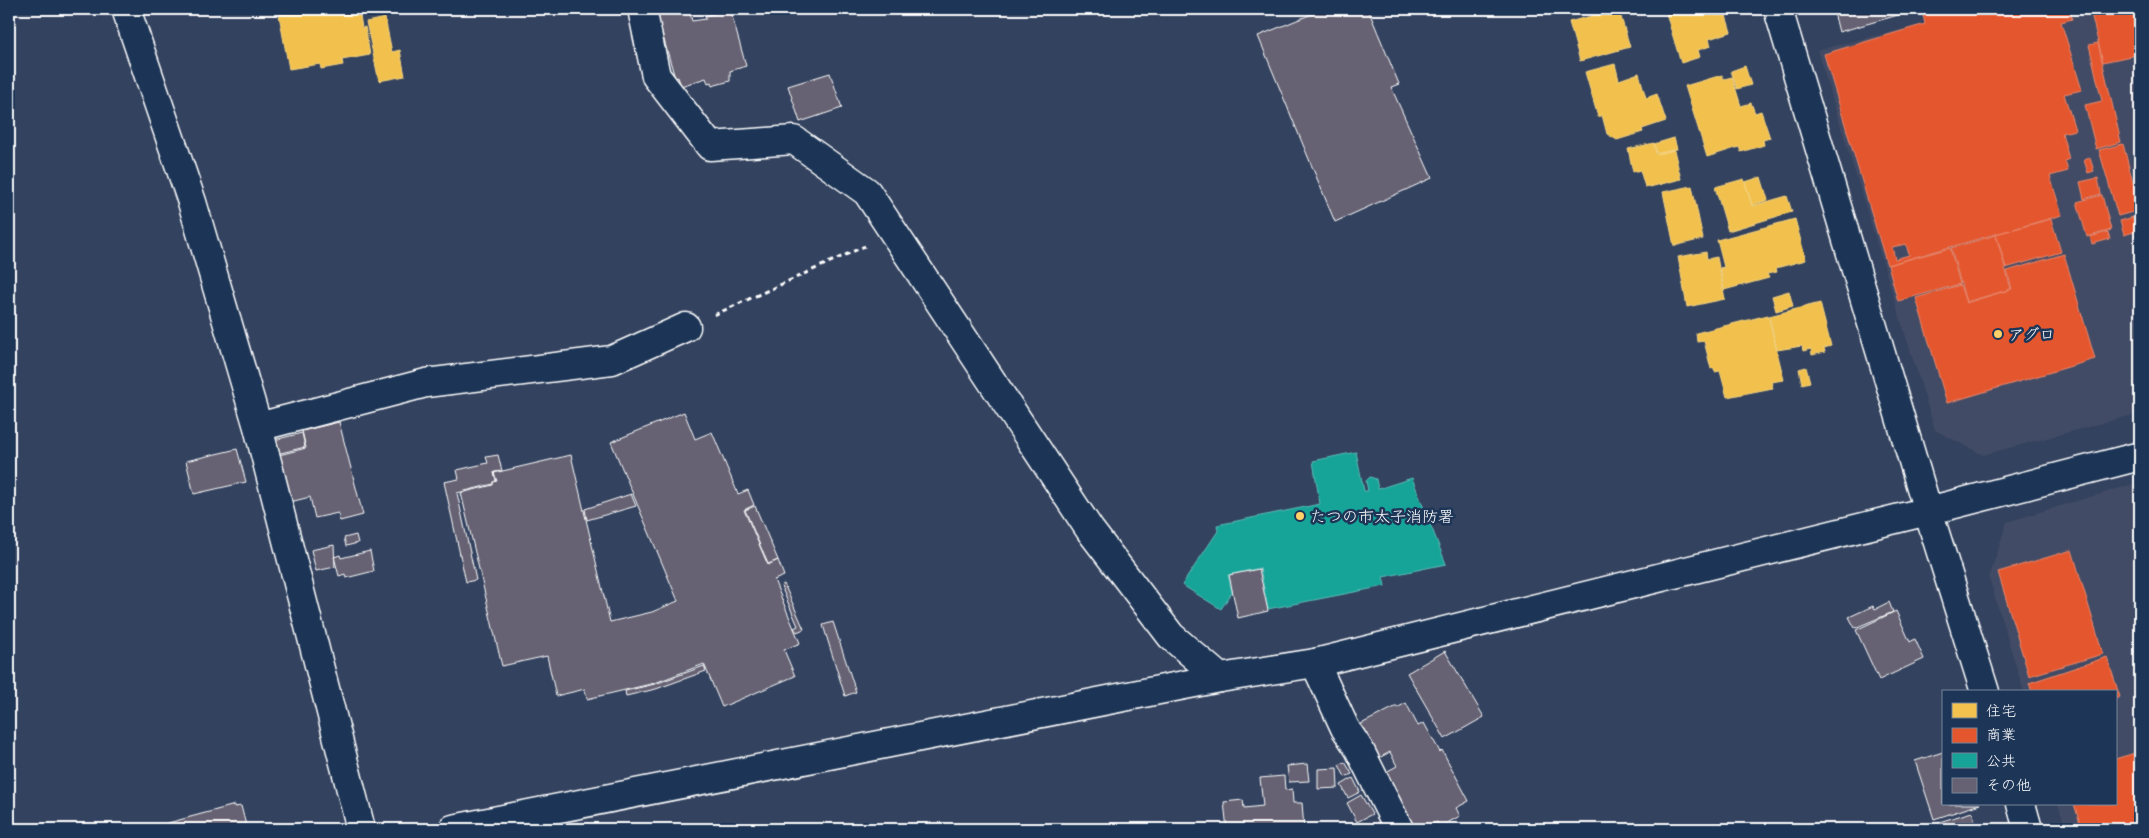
<svg xmlns="http://www.w3.org/2000/svg" width="2149" height="838" viewBox="0 0 2149 838" font-family="'Patrick Hand','Klee One',sans-serif">
<rect width="100%" height="100%" fill="#33425f"/>
<filter id="ink" filterUnits="userSpaceOnUse"><feTurbulence type="fractalNoise" baseFrequency=".02" numOctaves="2"/><feDisplacementMap in="SourceGraphic" scale="10" xChannelSelector="R" yChannelSelector="G"/><feConvolveMatrix kernelMatrix="1 2 1 2 8 2 1 2 1" color-interpolation-filters="sRGB"/></filter>
<g filter="url(#ink)">
<path fill="#424c65" d="M1927 9H2140V413L1983 455 1935 430 1817 50 1924 24 1921 11Z
M2140 482V829H2066L2058 804H2115V692H2024L1989 578 2007 522Z"/>
<path fill="#f2c14e" stroke="#f6d483" d="M309 9H359L362 28 365 27 370 55 342 60 343 65 321 69 320 64 289 69 279 15Z
M1566 9H1589L1568 15Z
M1617 9 1620 17H1621L1630 47 1580 61 1569 22Z
M1670 9H1724L1731 32 1709 39 1711 46 1698 50 1700 57 1681 63 1665 10Z
M385 18 392 52 400 50 405 76 379 81 366 22Z
M1615 64 1619 80 1639 73 1646 98 1657 94 1666 121 1642 129 1643 132 1617 140 1607 134 1602 115 1598 117 1585 72Z
M1745 66 1751 85 1737 89 1731 71Z
M1722 75 1724 79 1732 77 1741 106 1751 103 1755 113 1761 111 1770 138 1763 140 1764 145 1741 152 1739 147 1707 157 1685 86Z
M1674 138 1677 149 1657 154 1654 144Z
M1654 143 1656 154 1674 150 1681 179 1650 187V186L1645 187 1640 170 1633 172 1628 149Z
M1761 177 1768 200 1752 205 1745 182Z
M1744 179 1752 206 1787 196 1792 212 1728 231 1715 187Z
M1692 186 1703 239 1674 246 1663 192Z
M1795 219 1806 260 1776 268 1777 272 1767 274 1769 278 1724 290 1720 268 1724 267 1717 240Z
M1706 252 1707 259 1717 257 1725 299 1687 307 1678 257Z
M1789 291 1793 306 1776 311 1772 296Z
M1820 303 1831 346 1824 348 1825 352 1812 355 1811 349 1803 351 1802 346 1777 350 1769 316Z
M1768 315 1784 380 1771 382 1773 388 1727 397 1720 371 1715 372 1714 368 1711 369 1704 341 1697 342 1696 333Z
M1806 367 1810 382 1802 384 1799 369Z"/>
<path fill="#e4572e" stroke="#ec896d" fill-rule="evenodd" d="M1927 9H2069L2072 19 2061 22 2082 90 2064 94 2075 130 2062 133 2069 159 2065 161 2068 171 2050 176 2062 215 1887 265 1824 54 1925 24 1922 10ZM1906 244 1909 255 1895 259 1892 247Z
M2110 9H2140V54L2103 62 2091 13Z
M2098 43 2121 142 2096 149 2085 105 2102 101 2089 45Z
M2123 144 2140 210 2118 216 2099 150Z
M2090 158 2094 171 2088 173 2084 160Z
M2098 178 2101 194 2084 199 2080 182Z
M2102 195 2111 230 2087 237 2077 202Z
M2140 215V230L2124 235 2120 221Z
M2051 219 2061 252 2006 268 1996 234Z
M2108 232 2110 239 2092 244 2090 237Z
M1996 235 2011 289 1966 302 1951 248Z
M1950 248 1960 284 1898 301 1888 265Z
M2064 254 2095 359 1947 403 1916 298 1960 285 1966 303 2012 289 2007 271Z
M2072 550 2103 654 2029 676 1998 572Z
M2107 657 2120 697 2115 699V692H2032L2029 683Z
M2135 753 2140 768V829H2082L2074 804H2115V759Z"/>
<path fill="#17a398" stroke="#5dbfb7" d="M1356 452 1364 491H1368L1366 481 1370 477 1376 479 1378 489 1412 478 1446 564 1383 577 1385 586 1268 609 1260 568 1228 575 1232 592 1221 609 1182 585 1218 531 1217 525 1320 504 1313 461Z"/>
<path fill="#666273" stroke="#fff" d="M655 9H689L692 21 706 19 705 16 730 9 746 66 730 71V81L712 86 711 82 708 83 706 78 681 86 678 77 675 78Z
M1324 9H1368L1399 84 1391 87 1432 178 1335 222 1258 36Z
M1833 9H1919L1839 32Z
M830 73 842 108 800 122 788 86Z
M684 412 695 439 712 432 738 494 748 490 754 505 744 510 768 565 778 560 784 576 774 580 800 643 784 650 795 676 722 707 704 664 655 683 587 699 585 689 556 696 547 656 502 666 461 493 493 485V482L497 481 494 473 571 455 610 622 652 612 678 601 611 442Z
M339 422 363 515 340 521 338 513 315 518 310 497 290 502 279 455 306 448 302 431Z
M302 433 305 447 277 454 274 440Z
M237 449 246 482 194 494 186 461Z
M498 455 502 471 494 472 496 481 493 482V484L457 493 476 580 466 582 444 482 459 479 457 470 488 463 486 457Z
M631 494 636 506 587 520 585 509Z
M755 506 778 560 768 564 745 510Z
M356 535 358 543 346 546 344 538Z
M334 545 335 567 316 571 311 550Z
M370 551 374 571 346 578 345 574 339 576 334 557 340 555 341 558Z
M1259 569 1268 611 1238 618 1229 575Z
M784 584 804 629 797 632 794 628 798 626 781 586Z
M1889 602 1893 612 1855 628 1849 617 1873 606 1875 609Z
M1896 611 1910 642 1915 639 1924 659 1879 680 1856 630Z
M833 622 856 692 845 696 823 625Z
M1445 651 1484 717 1445 739 1407 673Z
M704 666 706 671 656 689 626 696 625 691 655 684Z
M1406 703 1418 726 1424 723 1440 752 1442 750 1469 801 1456 808 1460 816 1440 827 1437 822 1423 829H1414L1384 773 1397 766 1390 752 1379 758 1361 724 1397 706V708Z
M1943 752V804H1980L1934 819 1915 761Z
M1345 762 1352 774 1345 777 1339 765Z
M1307 764 1309 781 1289 782 1287 766Z
M1337 768 1338 788 1318 789V769Z
M1284 776 1285 790 1292 789 1293 803H1302L1304 829H1227L1224 802 1243 800 1244 808 1263 806 1260 778Z
M1353 778 1360 792 1348 798 1341 785Z
M1361 795 1372 814 1357 822 1347 803Z
M235 805V807L241 806 247 829H169L168 823Z
M1972 812 1977 829H1941L1939 822Z"/>
<g fill="none" stroke-linecap="round" stroke-linejoin="round">
<g stroke="#fff" stroke-width="31">
<path id="street" d="M126 9 192 202 258 427 361 829
M642 9 656 76 710 146 794 140 867 192 1090 530 1171 636 1220 678
M258 427 426 383 612 360 686 327
M1315 663 1345 728 1359 749 1399 829"/>
</g>
<g stroke="#fff" stroke-width="31">
<path id="secondary" d="M1778 9 1928 511 1985 692
M2021 804 2028 829
M453 829 1220 678 1315 663 1928 511 2140 456"/>
</g>
<path stroke="#fff" stroke-width="3" stroke-dasharray="5 4" stroke-linecap="butt" d="M159 13 193 9
M714 315 865 246"/>
<use href="#street" stroke="#1d3557" stroke-width="28"/>
<use href="#secondary" stroke="#1d3557" stroke-width="28"/>
</g>
</g>
<g fill="#ffd166" stroke="#1d3557" stroke-width="2">
<circle cx="1998" cy="334" r="5"/>
<circle cx="1300" cy="516" r="5"/>
</g>
<g text-anchor="middle" dominant-baseline="central" stroke-width="5" stroke-linejoin="round" paint-order="stroke">
<g font-size="16" fill="#fff" stroke="#1d3557" text-anchor="start">
<text x="2008" y="334">アグロ</text>
<text x="1310" y="516">たつの市太子消防署</text>
</g>
</g>
<rect width="2149" height="838" fill="none" stroke="#1d3557" stroke-width="30"/>
<rect x="15" y="15" width="2119" height="808" fill="none" stroke="#fff" stroke-width="2" filter="url(#ink)"/>
<rect x="1942" y="690" width="175" height="115" fill="#1d3557" stroke="#77869a"/>
<rect x="1952" y="703" width="25" height="15" fill="#f2c14e" stroke="#77869a"/>
<text x="1986" y="716" font-size="15" fill="#ffffff">住宅</text>
<rect x="1952" y="728" width="25" height="15" fill="#e4572e" stroke="#77869a"/>
<text x="1986" y="740" font-size="15" fill="#ffffff">商業</text>
<rect x="1952" y="753" width="25" height="15" fill="#17a398" stroke="#77869a"/>
<text x="1986" y="766" font-size="15" fill="#ffffff">公共</text>
<rect x="1952" y="778" width="25" height="15" fill="#666273" stroke="#77869a"/>
<text x="1986" y="790" font-size="15" fill="#ffffff">その他</text>
</svg>
